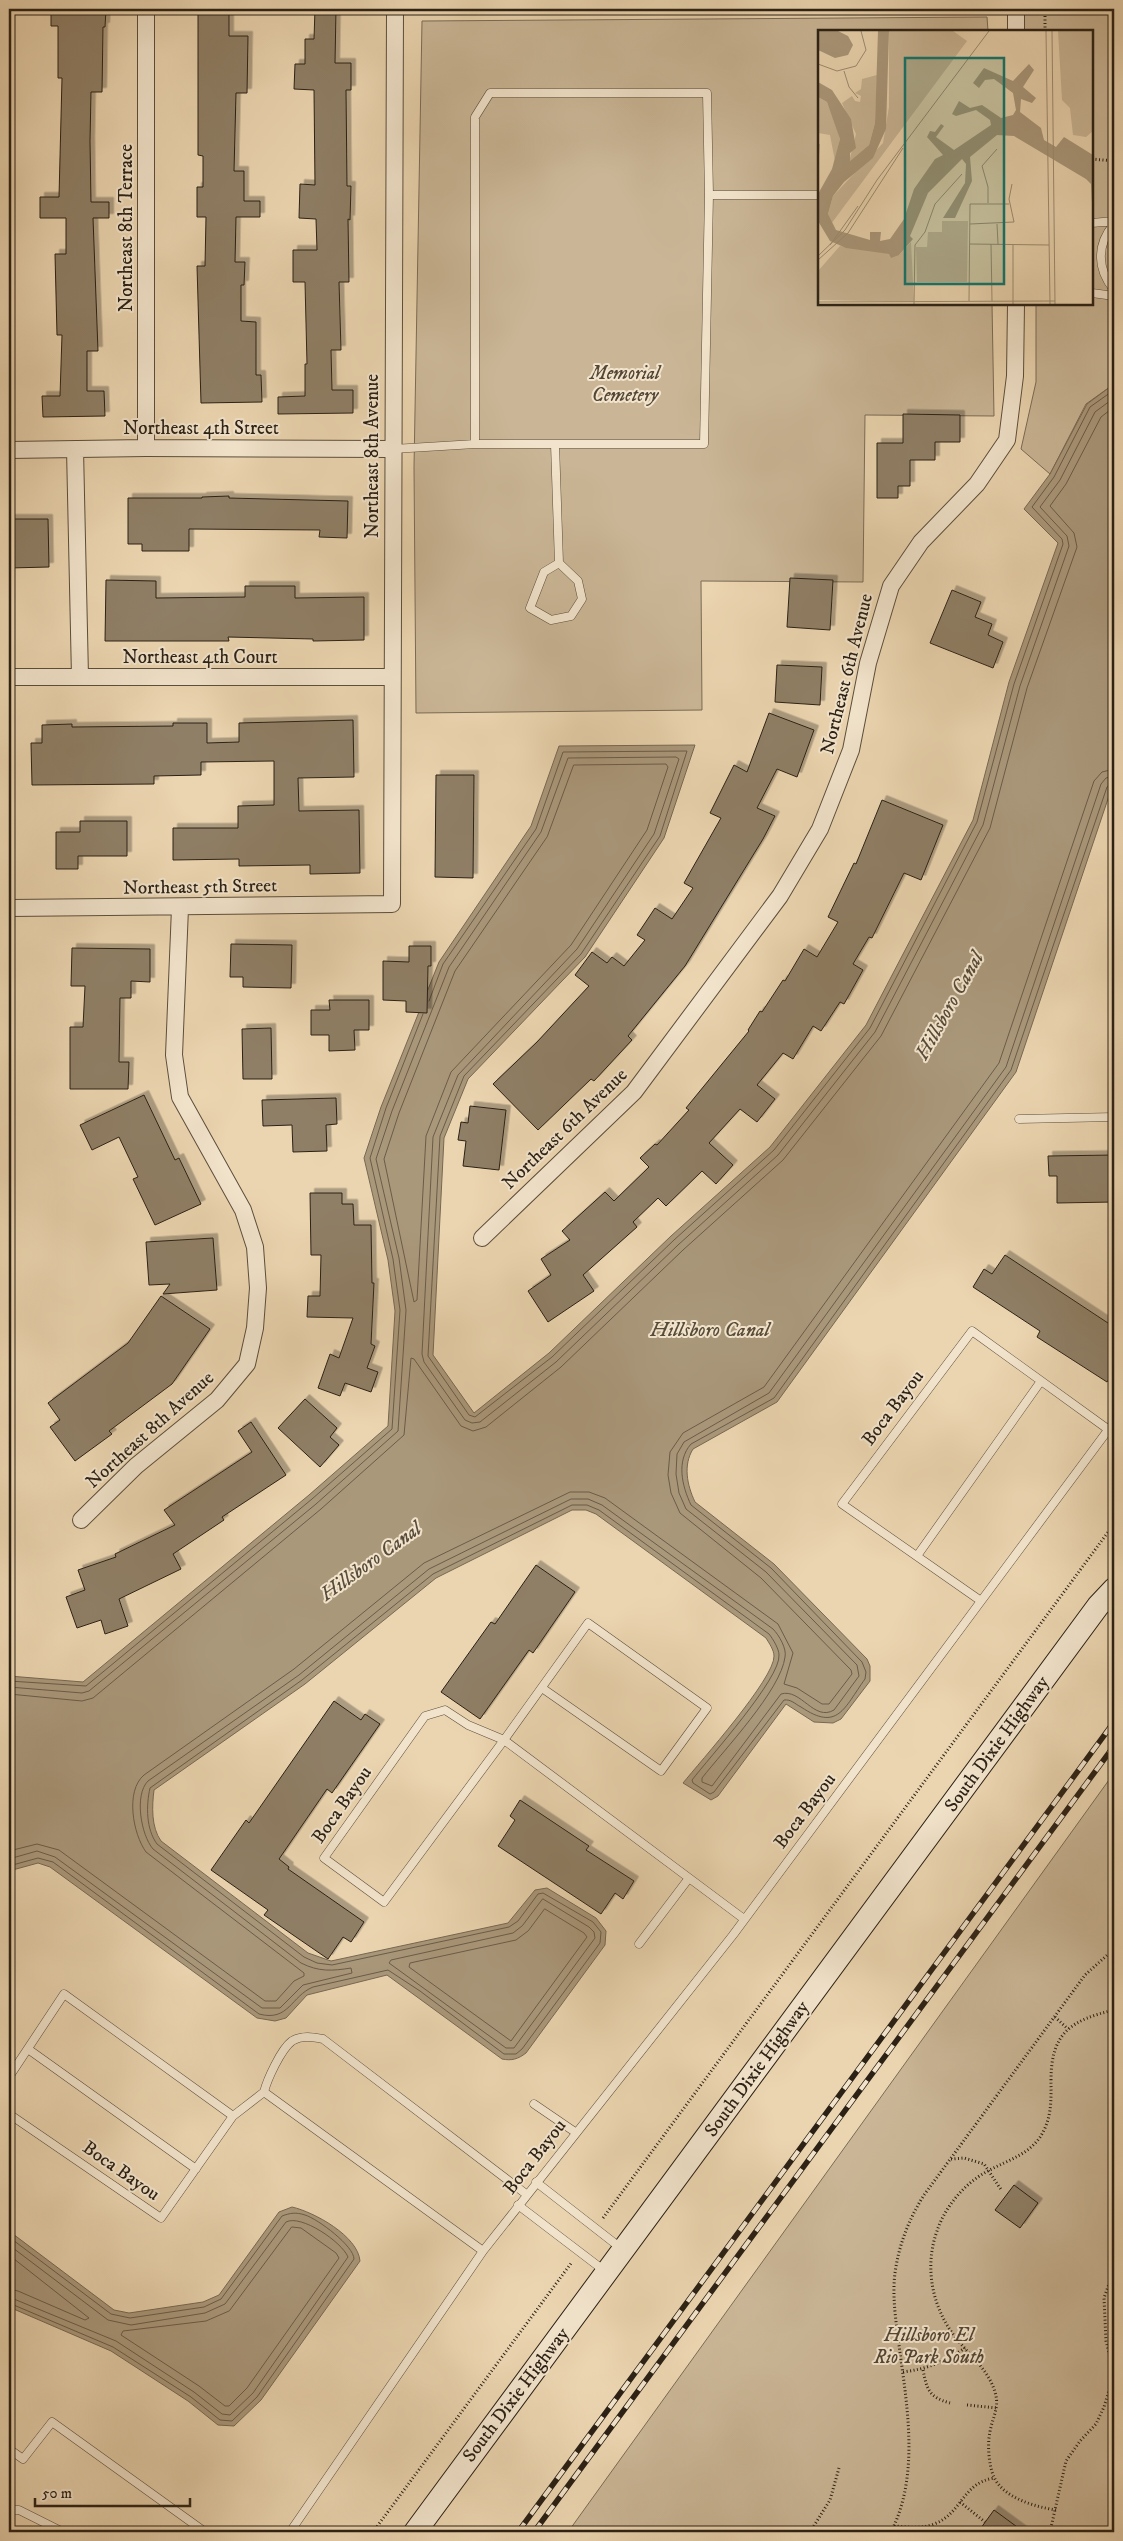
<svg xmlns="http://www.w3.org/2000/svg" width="1123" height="2541" viewBox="0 0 1123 2541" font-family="'IM FELL DW Pica',serif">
<defs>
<filter id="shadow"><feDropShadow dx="4.5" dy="-4.5" stdDeviation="0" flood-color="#0004"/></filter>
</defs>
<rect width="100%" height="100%" fill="#ebd5b0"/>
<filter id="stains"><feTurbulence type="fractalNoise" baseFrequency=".004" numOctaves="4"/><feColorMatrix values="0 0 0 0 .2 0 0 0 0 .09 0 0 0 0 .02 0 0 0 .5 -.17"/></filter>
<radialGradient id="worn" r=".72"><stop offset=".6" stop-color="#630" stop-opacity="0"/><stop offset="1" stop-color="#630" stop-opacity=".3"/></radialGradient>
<path fill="#cab696" stroke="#7a6c56" d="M1023 9H1114V384L1086 404 1050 474 1021 449 1036 382V304H1092V31H1024Z
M987 17 988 31H819V304H992L994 416 865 415 863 582 701 581 702 710 416 713 414 467 422 21Z
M1114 1773V2532H568Z"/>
<path fill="#aa987b" stroke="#776852" d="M1114 384V781L1016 1072 777 1402 693 1449C683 1465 687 1485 695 1502L774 1564 867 1659 870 1666V1681L841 1719 833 1723 814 1722 786 1704 718 1796 711 1800 683 1783C700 1762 775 1678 774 1656 774 1650 769 1643 766 1638L596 1514 586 1510H572L436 1578 305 1684 154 1790C152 1806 151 1827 161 1841L308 1953 331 1961 508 1923 535 1890 547 1888 596 1918 606 1931 605 1945 526 2053C518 2059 512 2061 502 2059L387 1975 307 1995 286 2018 275 2021 257 2018 50 1867 38 1863 9 1871V1676L83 1682 309 1495 388 1426 395 1311 388 1260 364 1158 381 1107 439 962 531 826 559 746 695 745 664 838 585 957 468 1079 444 1138 433 1355 474 1413 549 1353 671 1236 770 1147 866 1025 973 820 1009 682 1058 543 1024 509 1050 474 1087 404Z
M292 2207C314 2212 358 2236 360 2261L261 2400 234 2426 218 2425 188 2401 111 2351 9 2307V2231L114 2310 129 2313 203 2302 219 2295 279 2212Z"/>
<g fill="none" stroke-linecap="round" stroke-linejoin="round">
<path stroke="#6a5c48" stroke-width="1" d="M574 765 666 764 668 767 647 830 571 945 451 1072 426 1136 417 1300 414 1302 384 1159 399 1113 455 971 547 837Z
M429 1001 443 964 536 829 563 752 687 751 660 836 581 954 464 1076 440 1136 428 1356 469 1415 475 1417 552 1357 674 1240 774 1150 870 1028 977 822 1014 684 1063 544 1062 539 1032 507 1054 477 1090 407 1114 390
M9 1681 86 1686 312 1499 392 1429 400 1310 393 1259 370 1158 386 1108 423 1014
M9 1687 82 1693 89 1691 316 1504 398 1431 406 1310 399 1258 376 1159 392 1111 449 967 541 832 568 758 676 757 679 759 654 834 577 949 458 1075 433 1137 422 1354 424 1362 465 1420 472 1423 480 1422 556 1362 678 1245 778 1155 875 1032 983 825 1020 686 1069 546 1067 536 1040 507 1060 480 1095 412 1114 398
M9 1694 82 1701 93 1698 321 1509 404 1435 411 1358 414 1359 461 1426 473 1431 486 1427 561 1367 683 1250 783 1160 881 1036 990 828 1027 688 1077 547 1074 533 1050 506 1066 484 1101 417 1114 407
M9 1851 37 1844 59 1850 265 2001H276L294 1981 304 1976V1973L146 1852C133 1834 125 1791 144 1775L294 1669 424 1563 570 1492H589L605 1498 778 1624 793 1653 784 1684 797 1688 822 1704H829L852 1674 851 1670 761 1578 680 1513 671 1493 668 1475 670 1452 683 1433 764 1387 999 1063 1094 781 1102 772 1114 769
M9 1859 37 1851 55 1857 262 2008H280L303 1985 352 1973 351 1968C332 1971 319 1972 301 1963L153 1849C141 1835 134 1795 148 1781L299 1675 429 1569 571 1499H588L602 1505 773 1629C779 1635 787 1649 785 1657 781 1690 724 1750 702 1778V1782L712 1786 781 1694C801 1688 814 1722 834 1710L859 1676 857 1665 766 1572 686 1509 679 1493 676 1474 677 1454 684 1442 769 1393 1006 1067 1101 784 1106 778 1114 776
M9 1866 38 1858 53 1862 259 2014C289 2022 291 1996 313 1987L388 1970 420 1991 504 2054H516L522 2049 600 1943 601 1932 593 1922 543 1893 538 1894 518 1921 509 1927 332 1965 317 1963 304 1957 157 1844C146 1829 146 1806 150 1788L302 1680 433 1574 572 1505H587L599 1510 769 1634C773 1639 779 1649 779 1655 781 1678 709 1758 692 1780L693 1783 710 1794 714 1792 784 1700C791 1699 795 1704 801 1707 838 1732 844 1708 865 1679L866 1672 862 1662 771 1568 691 1505C682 1486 676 1461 691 1444L774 1398 1011 1070 1107 787 1114 782
M543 1899 589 1927 594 1932 595 1938 514 2048H506L389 1963 391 1960 513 1933 522 1926Z
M545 1909 584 1933 587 1937 511 2041 409 1967 410 1963 516 1940 528 1931Z
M292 2227 301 2228 336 2253 339 2258 247 2388 229 2406H225L199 2386 121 2335 123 2331 206 2321 229 2311Z
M9 2237 111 2314 130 2318 204 2307 221 2299 282 2216C290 2213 296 2212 305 2215 318 2219 354 2246 354 2259L257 2397 232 2421 220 2420 191 2397 113 2347 9 2303
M9 2245 108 2320 131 2325 205 2313 225 2304 286 2222C301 2214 342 2242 348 2257L253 2393 230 2415 222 2414 194 2392 116 2341 9 2297
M9 2255 89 2318 85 2320 18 2291 9 2289"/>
</g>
<path fill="#8f7f66" stroke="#2b2115" filter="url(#shadow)" d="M51 9H106L105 27H103L102 92H91L90 141 91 202H109V218H93L98 351H87V391H104L105 416 43 417 42 396H60L62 335H57L55 254H66V218H40V197H59L62 78H58V26H51Z
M198 9H229V36H248L247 93H236L234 171H244V201H260V217H236L235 262H245L244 285H241V321L256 322V375H261L262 402 201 403 197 266H205L206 217H197V187H203V156L198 155Z
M315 9H336L335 63H351V90H346L347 186H351L350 220 348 219 349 282H339L341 350H331L332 390H353V413L278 414V397L305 396V364H307L305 282H293V250H317L316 219 299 218 300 184 315 185 314 90 294 89 295 64H305V39H314Z
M903 414 960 415V442H935V460H910V486H898V498H877V443H903Z
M229 496V498L348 501 347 538 319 537 320 530 189 529V551H142V544H128V498H202V497Z
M9 519H48L49 567 9 568Z
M790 578 833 580 830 630 787 627Z
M106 580 156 581V598L245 597V586H295V598L364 597V640L313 641V639L228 637 229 641H105Z
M952 590 981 602 975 617 992 624 988 635 1003 642 993 668 930 643Z
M777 665 822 667 820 705 775 702Z
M769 713 814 730 797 777 777 769 757 808 775 816 763 839 685 966 628 1036 632 1040 594 1081 591 1079 538 1130 493 1084 537 1042 589 986 575 975 592 952 607 963 612 957 624 966 645 940 637 935 655 908 672 919 693 888 684 883 721 818 710 813 734 765 747 772Z
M353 720 354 777 298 778 299 811 359 810 360 873 310 874V865L239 866V859L173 860V828H238V806L274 805V761L201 762V775L154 776V784L32 785 31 743H42V725L72 724V727L173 726V723H207V743L239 742V723Z
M436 775H474L473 878 435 877Z
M882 800 943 825 921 880 904 873 872 938 869 937 853 964 863 970 844 1004 840 1002 821 1031 813 1026 793 1059 783 1053 757 1085 775 1099 757 1122 740 1109 709 1143 733 1165 716 1184 702 1171 666 1206 658 1198 633 1222 637 1227 583 1275 594 1291 548 1322 528 1291 551 1275 541 1259 570 1240 562 1231 605 1192 614 1201 649 1167 640 1158 655 1144 657 1145 689 1110 686 1108 749 1031 748 1030 760 1011 762 1012 783 980 785 981 804 949 817 957 838 922 828 917 854 863 856 864Z
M80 821H127V856H78V869H56V832H80Z
M231 944 292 945 291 988 243 987V977H230Z
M409 946H431V966H428L427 1013 406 1012V1001L383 1000V961L409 962Z
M72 948 150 949V982L131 981V998H120L119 1062H129L128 1089H70V1027H83L85 986H71Z
M329 1000H369V1030H354L355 1050 329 1051V1035H311V1010H330Z
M271 1028 272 1079H243L242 1029Z
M144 1095 175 1160 179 1158 201 1204 155 1225 133 1179 138 1177 119 1137 92 1150 80 1125Z
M336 1098 337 1124 326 1125 327 1151 293 1152 292 1125 263 1126 262 1100Z
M470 1106 506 1110 499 1170 463 1166 466 1141 458 1140 461 1122 468 1123Z
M1114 1155V1202L1057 1203V1176H1049L1048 1156Z
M310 1193H342V1204H353L354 1225H371L372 1283H374L371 1344 375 1346 367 1368 378 1372 371 1392 345 1383 340 1396 318 1388 330 1354 339 1358 353 1318 307 1317 308 1296H320L321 1255H311Z
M213 1238 217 1290 163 1294 170 1284 149 1285 146 1242Z
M1005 1255 1114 1327V1371L1107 1382 1037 1337 1040 1331 973 1287 984 1269 992 1274Z
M161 1296 210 1329 172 1384 109 1431 112 1434 75 1461 50 1427 60 1420 48 1403 128 1343Z
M305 1399 337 1428 330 1437 339 1445 320 1467 278 1428Z
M251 1422 286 1475 222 1517 224 1520 173 1554 181 1569 119 1599 128 1626 105 1634 101 1620 77 1628 66 1597 85 1590 78 1570 116 1557 115 1554 175 1525 164 1510 252 1452 238 1431Z
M536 1565 575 1592 533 1653 529 1650 480 1719 441 1692 491 1622 495 1624Z
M334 1701 361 1720 365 1714 380 1724 332 1793 327 1789 279 1859 289 1867 288 1869 364 1922 351 1942 343 1937 328 1959 264 1915 268 1910 211 1870 246 1820 249 1823Z
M520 1800 589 1846 586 1850 634 1881 623 1899 615 1893 601 1914 498 1846 515 1820 510 1816Z
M1014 2185 1038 2203 1020 2228 995 2210Z
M994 2510 1024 2532H978Z"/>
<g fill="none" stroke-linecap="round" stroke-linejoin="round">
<g stroke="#5b4e3c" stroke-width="9">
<path id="lane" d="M709 195H819
M1092 223 1114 221
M1114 224C1096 245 1097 269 1114 290
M1092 293 1114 296
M555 444 559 563 578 581 582 599 571 616 551 620 530 608 544 572 559 563
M393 449 475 444H704L709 195 707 93H490L475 117V444
M1019 1119 1114 1117
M917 1556 1041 1381
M981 1601 842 1504 972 1331 1109 1430
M542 1688 661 1771 707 1708 588 1623 504 1740 744 1919
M445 1710 468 1725 504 1740 384 1902 324 1858 425 1716Z
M639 1944 689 1878
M28 2049 196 2169
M9 2077 64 1994 233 2116
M264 2092C267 2080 281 2049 292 2041 302 2035 313 2037 323 2039L526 2194
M534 2104 575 2132
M9 2114 161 2218 233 2116 264 2092 483 2251
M536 2182 622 2249
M518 2205 606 2272
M9 2449 23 2459 52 2422 205 2532
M9 2510H19L63 2532
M290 2532 483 2251 733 1935 1114 1422"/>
</g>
<g stroke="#5b4e3c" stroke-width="18">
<path id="street" d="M146 9V448
M1016 9V31
M75 449 80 677
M9 450 146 448 393 449
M9 677H391
M9 908 392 904 395 9
M482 1238 634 1092 780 896 820 829 851 750 868 663 891 586 921 542 977 484 1007 440 1015 376 1016 304
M81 1520 136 1466 217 1400 247 1364 255 1328 258 1288 255 1247 243 1210 180 1097 174 1055 180 908"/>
</g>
<g stroke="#2b2115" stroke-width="24">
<path id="secondary" d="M415 2532 1098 1606 1114 1589"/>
</g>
<path stroke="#2b2115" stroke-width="3" stroke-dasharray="1 2.5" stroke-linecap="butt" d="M1045 9V31
M1092 159 1114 161
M1055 2017 1068 2029
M951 2159 964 2158 984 2164 1002 2191
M603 2218 1114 1524
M923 2370C927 2390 929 2397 950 2403
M903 2372C927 2369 944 2362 965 2348
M967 2405 997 2408
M960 2502 985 2522
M1056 2510C1036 2507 1003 2498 994 2477 989 2467 987 2444 990 2432 992 2418 1000 2408 995 2392 988 2369 970 2356 956 2338 932 2308 924 2267 937 2231 945 2207 964 2184 986 2172 1009 2159 1034 2154 1045 2128 1052 2112 1051 2096 1051 2080 1051 2032 1072 2020 1114 2010
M894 2526C908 2527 921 2529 934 2524 962 2514 962 2483 994 2478
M373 2532 572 2262
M810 2532 830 2500 839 2468
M891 2532C920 2475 907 2406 899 2345 896 2322 892 2296 895 2273 899 2244 909 2219 924 2195L1085 1975 1114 1949
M1050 2532 1066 2461 1080 2441 1096 2424 1104 2407 1111 2384 1112 2365 1106 2341 1104 2298 1114 2270"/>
<use href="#lane" stroke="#f2e4cc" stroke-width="8"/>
<use href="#street" stroke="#f2e4cc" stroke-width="16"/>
<use href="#secondary" stroke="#f2e4cc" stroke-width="22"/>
<g stroke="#2b2115" stroke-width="5.5">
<path id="rail" d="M518 2532 1114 1722
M534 2532 1114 1746"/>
</g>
<use href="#rail" stroke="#f2e4cc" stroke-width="4" stroke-dasharray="11" stroke-linecap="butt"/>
</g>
<g text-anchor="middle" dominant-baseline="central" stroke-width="4" stroke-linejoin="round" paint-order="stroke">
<g font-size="19" fill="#2b2115" stroke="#f2e4cc">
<text transform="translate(126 228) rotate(-90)">Northeast 8th Terrace</text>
<text x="201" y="428">Northeast 4th Street</text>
<text transform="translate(372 456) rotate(-90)">Northeast 8th Avenue</text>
<text x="200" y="657">Northeast 4th Court</text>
<text transform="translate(847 674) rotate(-76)">Northeast 6th Avenue</text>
<text transform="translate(200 887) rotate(-1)">Northeast 5th Street</text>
<text transform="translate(565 1129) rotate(-44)">Northeast 6th Avenue</text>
<text transform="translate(893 1408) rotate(-53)">Boca Bayou</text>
<text transform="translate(150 1430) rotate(-42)">Northeast 8th Avenue</text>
<text transform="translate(997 1744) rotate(-54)">South Dixie Highway</text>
<text transform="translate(342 1805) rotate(-55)">Boca Bayou</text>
<text transform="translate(805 1811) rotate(-53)">Boca Bayou</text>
<text transform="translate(757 2069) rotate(-54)">South Dixie Highway</text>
<text transform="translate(535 2157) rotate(-52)">Boca Bayou</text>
<text transform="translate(121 2171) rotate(35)">Boca Bayou</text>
<text transform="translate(516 2395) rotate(-53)">South Dixie Highway</text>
</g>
<g font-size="19" font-style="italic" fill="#534635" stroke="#f2e4cc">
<text x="625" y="373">Memorial<tspan x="625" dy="22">Cemetery</tspan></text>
<text x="929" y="2335">Hillsboro El<tspan x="929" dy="22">Rio Park South</tspan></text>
</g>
<g font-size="20" font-style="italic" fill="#574b39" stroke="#f2e4cc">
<text transform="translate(950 1006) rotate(-61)">Hillsboro Canal</text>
<text x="710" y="1330">Hillsboro Canal</text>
<text transform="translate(371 1562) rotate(-36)">Hillsboro Canal</text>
</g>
</g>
<g transform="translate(818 30)">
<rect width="275" height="275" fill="#ebd5b0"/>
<path d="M71 1H135L149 11 13 194 10 184 15 166 65 113 71 77ZM240 1H275V101L268 107 255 105 252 78 244 70ZM59 45 57 93 51 115 31 132 38 104 24 73 34 66 37 71 42 72 43 66 37 63 43 59 44 49ZM0 67 9 72 18 94 22 109 17 131 12 105 0 103ZM124 191H150L149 252H99L98 217H109L110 202H124ZM93 212 96 272 0 270V241L22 216 81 225Z" fill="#cab696"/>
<path d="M0 1H20L30 6 35 15 30 25 17 28 0 20ZM60 1H71L68 99 55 128 26 152 15 166 10 184 18 200 52 210V202H63L62 211 72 209 86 189 96 159 117 129 125 125 109 107 112 101 117 102 123 94 126 96 118 107 136 120 173 95 172 90 158 80 138 86 134 84 141 71 152 78 164 75 183 88 195 85 198 80 195 63 176 49 167 50 161 58 155 53 166 38 195 51 211 34 216 40 205 57 218 68 214 73 203 69 202 82 223 98 226 110 238 117 246 107 275 125V193L273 154 268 149 196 106 179 105 152 127 154 151 137 188H125L147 153 148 134 144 129 110 163 92 206 95 209 81 225 73 228 71 224 28 218 12 211 0 191V164L14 139 22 109 9 72 0 67V52L14 60 33 89 38 118 32 123V131L51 115 57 93Z" fill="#aa987b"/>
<path fill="none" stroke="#9e8d72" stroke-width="1" d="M228 1 232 274M234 1 237 274M0 34 19 41 38 36 48 20 43 1M26 41 31 57 40 68M0 138 1 114M170 173V157L164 136 179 119M152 194 196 192 191 169 194 154M179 194 180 214M152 214 231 215M173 214 174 271M195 214V274M12 215 40 176M0 226 27 200 59 150 171 1M0 230 30 203 85 118M151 271 152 174H191M0 272 237 271M96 274 97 215 107 202 117 174 144 144"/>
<path fill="#0f766e" fill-opacity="0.15" stroke="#0f766e" stroke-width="2.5" d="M87 28H186V254H87Z"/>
<rect width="275" height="275" fill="none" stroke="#2b2115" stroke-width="2.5"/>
</g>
<rect width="1123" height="2541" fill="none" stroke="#ebd5b0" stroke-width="30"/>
<rect x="10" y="10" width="1103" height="2521" fill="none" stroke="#2b2115" stroke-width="2.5"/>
<rect x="15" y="15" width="1093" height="2511" fill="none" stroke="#2b2115"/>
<path d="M35 2498v8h155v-8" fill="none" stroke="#2b2115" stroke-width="2.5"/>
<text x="42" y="2498" font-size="15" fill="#2b2115" stroke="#f2e4cc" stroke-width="4" paint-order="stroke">50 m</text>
<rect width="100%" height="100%" filter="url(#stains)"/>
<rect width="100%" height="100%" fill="url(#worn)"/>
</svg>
